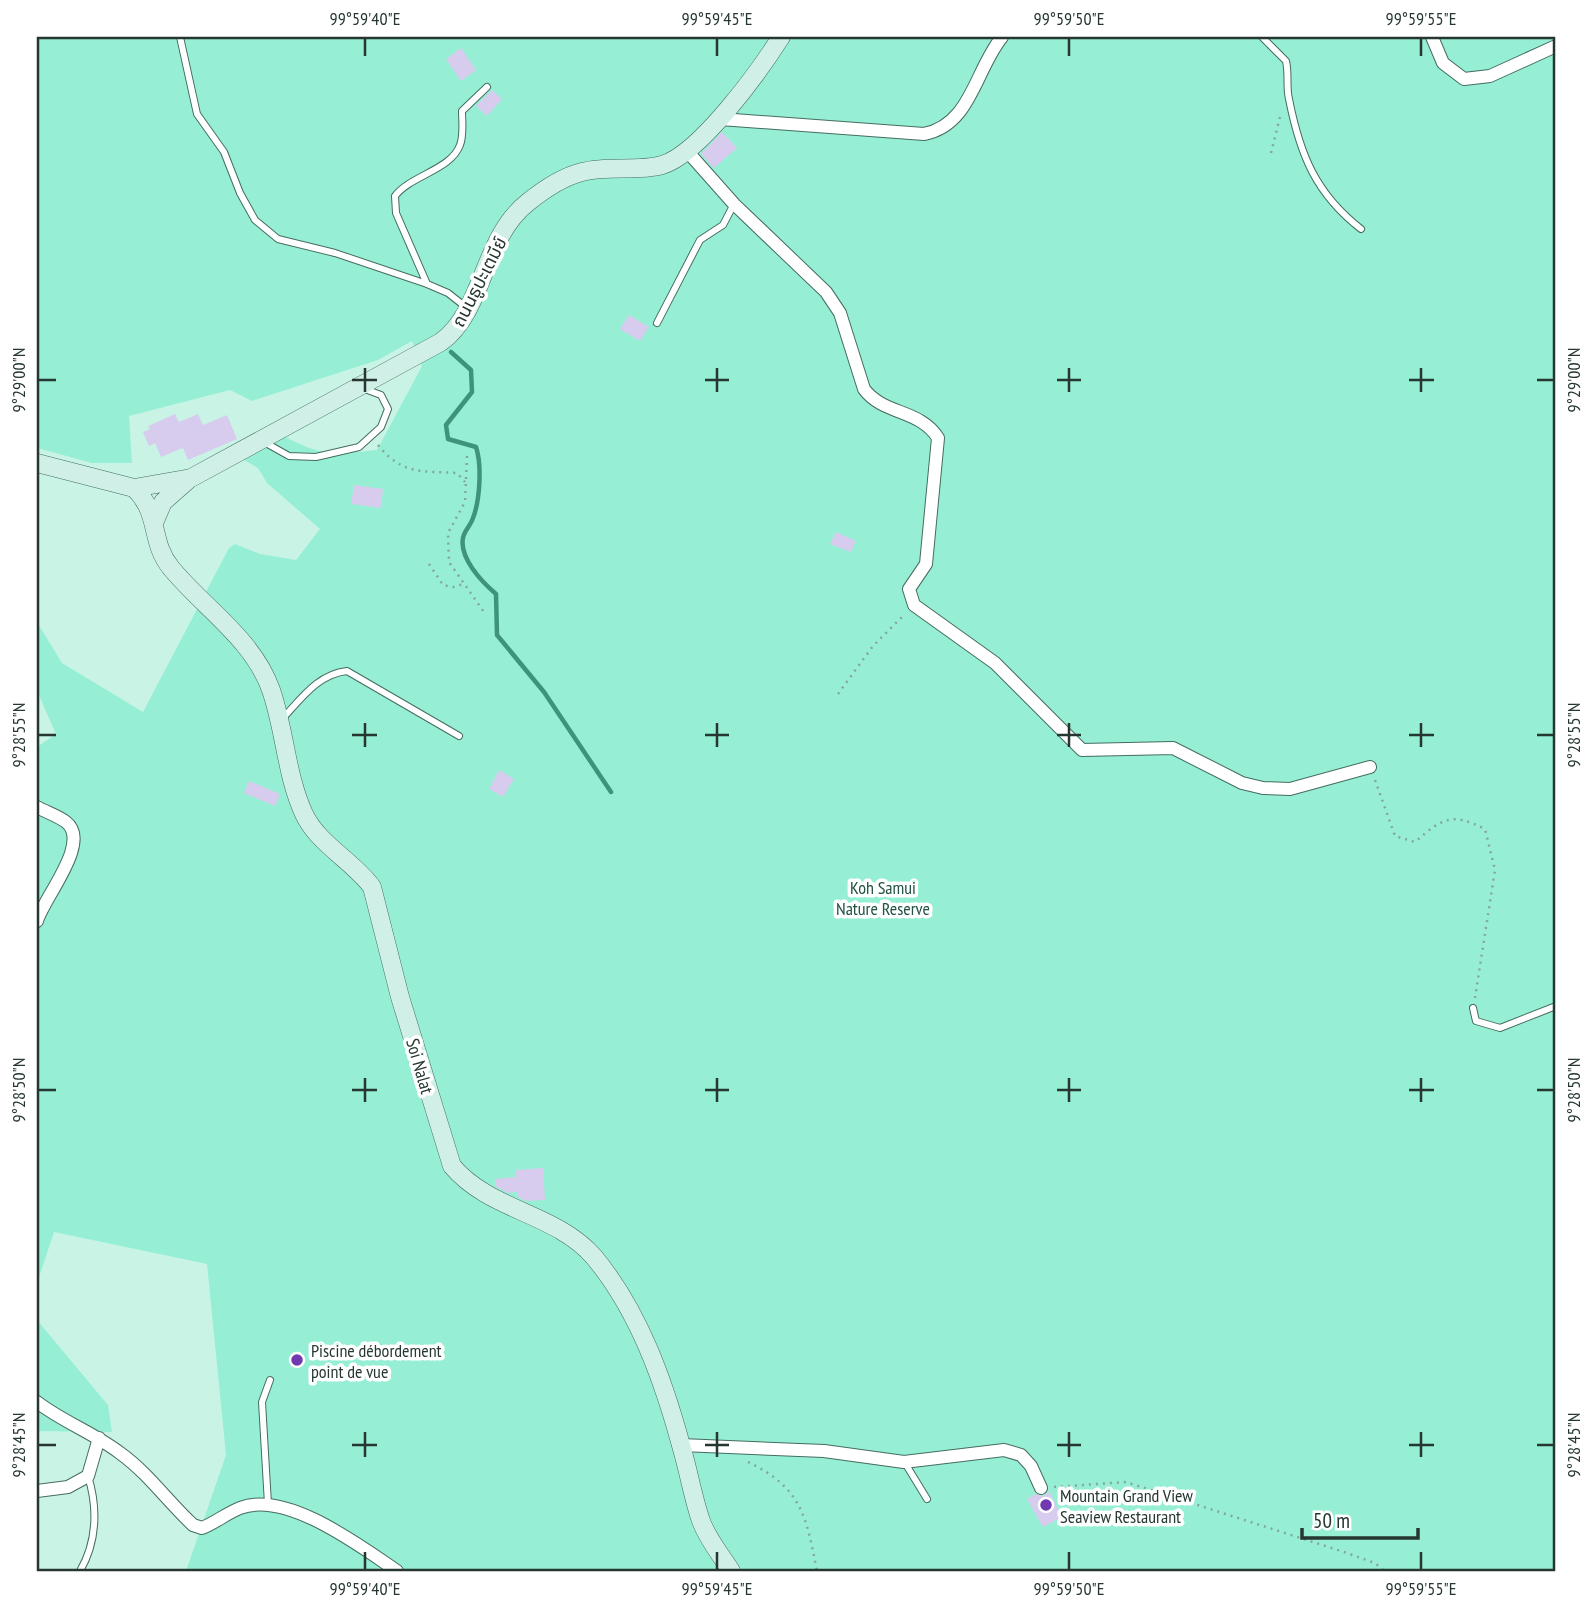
<svg xmlns="http://www.w3.org/2000/svg" width="1593" height="1608" viewBox="0 0 1593 1608" font-family="'PT Sans Narrow','Noto Sans Thai',sans-serif">
<rect width="100%" height="100%" fill="#c9f4e5"/>
<path fill="#96efd5" d="M37 37H1556V1571H186L226 1455 207 1264 54 1232 37 1283V747L56 734 37 691V622L62 663 143 712 229 548 235 544 260 554 296 560 320 529 267 483 258 468 244 460 215 470 278 433C320 456 330 455 377 450L422 366 412 341 378 360 252 401 230 390 129 416 132 463H92L37 448Z
M37 1320 108 1405 112 1432 37 1431Z"/>
<g fill="none" stroke-linecap="round" stroke-linejoin="round">
<path stroke="#3f937d" stroke-width="4.5" d="M451 352 471 370 472 392 446 425 448 439 476 447C482 465 480 500 473 518 471 525 464 531 463 538 459 558 482 582 496 594L497 635 544 692 611 792"/>
</g>
<path fill="#d8ccee" d="M461 48 476 70 461 81 446 59Z
M492 90 502 99 487 116 476 106Z
M722 132 737 148 714 168 701 154Z
M629 315 649 327 640 341 620 329Z
M175 414 179 422 198 414 203 425 227 415 237 439 188 460 183 448 161 457 155 443 149 446 143 432 150 429 148 426Z
M354 485 383 489 381 508 351 504Z
M836 532 856 541 851 552 830 544Z
M499 770 514 779 503 797 489 789Z
M249 781 280 794 275 806 244 793Z
M543 1168 545 1200 526 1201 518 1197 517 1192 508 1193 495 1186V1179L516 1177 515 1170Z
M1049 1491 1062 1517 1043 1527 1027 1499 1035 1494 1044 1496Z"/>
<g fill="none" stroke-linecap="round" stroke-linejoin="round">
<g stroke="#456c60" stroke-width="8">
<path id="lane" d="M180 37 197 114 224 152 240 193 255 220 278 239 335 253 427 284 448 293 467 308
M1262 37 1286 61C1289 74 1286 87 1289 99 1300 155 1316 194 1361 229
M427 284 396 213 395 196C411 175 451 170 460 145 464 135 462 121 462 111L487 87
M657 323 700 240 723 225 734 204
M264 442 289 456 316 457 359 447 381 427 388 409 381 395 362 388
M283 718C301 699 318 674 347 671L459 736
M1473 1008 1476 1021 1500 1028 1556 1006
M905 1463 927 1499
M268 1504 262 1402 270 1380
M80 1571C97 1542 98 1508 88 1476"/>
</g>
<g stroke="#456c60" stroke-width="14">
<path id="street" d="M1432 37 1443 63 1464 79 1490 76 1556 46
M720 119 924 134C971 125 975 70 1002 37
M687 151 734 204 826 292 840 313 864 389C883 415 920 409 938 438L926 564 909 589 914 605 995 663 1082 750 1173 748 1242 783 1263 788 1290 789 1370 767
M37 807C46 812 58 816 66 822 92 842 44 897 37 921
M37 1402C63 1422 94 1433 120 1453 148 1473 168 1502 193 1525L202 1528C215 1523 227 1513 240 1508 286 1490 360 1546 397 1571
M681 1445 824 1451 904 1462 1004 1450 1021 1455 1031 1466 1041 1488
M37 1491 68 1487 88 1476 99 1438"/>
</g>
<g stroke="#456c60" stroke-width="19">
<path id="secondary" d="M37 463 134 488 191 478 441 342C484 311 482 239 527 203 543 190 562 177 582 172 608 165 637 172 662 165 700 154 760 70 781 37
M134 488C161 514 149 541 171 568 204 608 253 639 271 690 285 730 286 775 304 814 318 844 353 861 372 887L400 997 452 1166C490 1211 556 1213 594 1257 639 1311 664 1382 682 1449 689 1473 693 1498 701 1521 708 1540 721 1555 731 1571
M154 523 163 502 188 480"/>
</g>
<path stroke="#86a69b" stroke-width="2.5" stroke-dasharray="2 5" stroke-linecap="butt" d="M1271 153 1281 113
M378 445C402 475 422 471 457 473L465 482
M467 456 465 502 448 533 449 562 486 615
M429 564 443 585 453 587 464 584
M838 694 873 646 904 615
M1375 780 1395 836 1415 842C1443 818 1451 812 1485 829L1495 870 1475 998
M748 1462C802 1488 806 1516 817 1571
M1054 1487 1126 1482 1344 1552 1375 1563 1384 1571"/>
<use href="#lane" stroke="#fff" stroke-width="6"/>
<use href="#street" stroke="#fff" stroke-width="12"/>
<use href="#secondary" stroke="#d0efe6" stroke-width="18"/>
</g>
<path fill="none" stroke="#263731" stroke-width="2.5" d="M365 38V56M717 38V56M1069 38V56M1421 38V56M365 368V392M717 368V392M1069 368V392M1421 368V392M38 380H56M352 380H377M705 380H729M1057 380H1081M1409 380H1434M1537 380H1554M365 723V747M717 723V747M1069 723V747M1421 723V747M38 735H56M352 735H377M705 735H729M1057 735H1081M1409 735H1434M1537 735H1554M365 1078V1102M717 1078V1102M1069 1078V1102M1421 1078V1102M38 1090H56M352 1090H377M705 1090H729M1057 1090H1081M1409 1090H1434M1537 1090H1554M365 1432V1457M717 1432V1457M1069 1432V1457M1421 1432V1457M38 1445H56M352 1445H377M705 1445H729M1057 1445H1081M1409 1445H1434M1537 1445H1554M365 1552V1570M717 1552V1570M1069 1552V1570M1421 1552V1570"/>
<g fill="#7039b0" stroke="#fff" stroke-width="2.5">
<circle cx="297" cy="1360" r="7"/>
<circle cx="1046" cy="1505" r="7"/>
</g>
<g text-anchor="middle" dominant-baseline="central" stroke-width="7" stroke-linejoin="round" paint-order="stroke">
<g font-size="18" fill="#263731" stroke="#fff">
<text transform="translate(479 282) rotate(-63)">ถนนธูปะเตมีย์</text>
<text transform="translate(420 1066) rotate(74)">Soi Nalat</text>
</g>
<g font-size="18" fill="#225245" stroke="#fff">
<text x="883" y="887">Koh Samui<tspan x="883" dy="21">Nature Reserve</tspan></text>
</g>
<g font-size="18" fill="#263731" stroke="#fff" text-anchor="start">
<text x="311" y="1350">Piscine débordement<tspan x="311" dy="21">point de vue</tspan></text>
<text x="1060" y="1495">Mountain Grand View<tspan x="1060" dy="21">Seaview Restaurant</tspan></text>
</g>
</g>
<rect width="1593" height="1608" fill="none" stroke="#ffffff" stroke-width="77"/>
<path d="M1302 1528v10h116v-10" fill="none" stroke="#263731" stroke-width="3.5"/>
<text x="1313" y="1528" font-size="21" fill="#263731" stroke="#ffffff" stroke-width="5" paint-order="stroke">50 m</text>
<rect x="38" y="38" width="1516" height="1532" fill="none" stroke="#263731" stroke-width="2.5"/>
<g font-size="18" text-anchor="middle" fill="#263731">
<text x="365" y="25">99°59'40"E</text>
<text x="717" y="25">99°59'45"E</text>
<text x="1069" y="25">99°59'50"E</text>
<text x="1421" y="25">99°59'55"E</text>
<text transform="translate(19 380) rotate(-90)" y="6">9°29'00"N</text>
<text transform="translate(1574 380) rotate(-90)" y="6">9°29'00"N</text>
<text transform="translate(19 735) rotate(-90)" y="6">9°28'55"N</text>
<text transform="translate(1574 735) rotate(-90)" y="6">9°28'55"N</text>
<text transform="translate(19 1090) rotate(-90)" y="6">9°28'50"N</text>
<text transform="translate(1574 1090) rotate(-90)" y="6">9°28'50"N</text>
<text transform="translate(19 1445) rotate(-90)" y="6">9°28'45"N</text>
<text transform="translate(1574 1445) rotate(-90)" y="6">9°28'45"N</text>
<text x="365" y="1595">99°59'40"E</text>
<text x="717" y="1595">99°59'45"E</text>
<text x="1069" y="1595">99°59'50"E</text>
<text x="1421" y="1595">99°59'55"E</text>
</g>
</svg>
